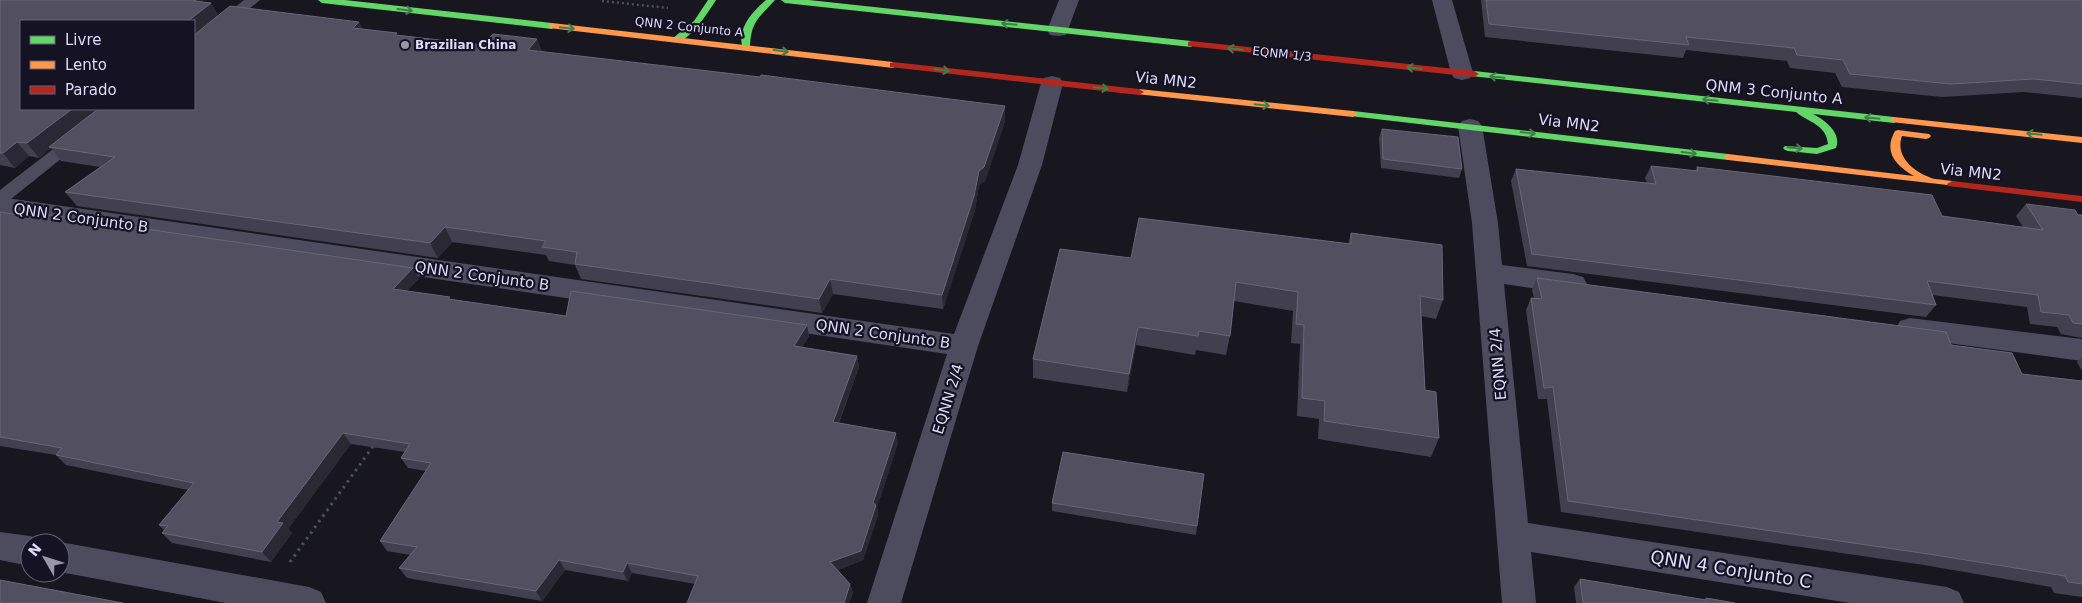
<svg xmlns="http://www.w3.org/2000/svg" width="2082" height="603" viewBox="0 0 2082 603" font-family="'DejaVu Sans',sans-serif">
<rect width="100%" height="100%" fill="#18161f"/>
<g fill="none" stroke-linecap="round" stroke-linejoin="round">
<path stroke="#48525b" stroke-width="2.5" stroke-dasharray="2 3" stroke-linecap="butt" d="M602 1 668 8"/>
<path stroke="#48525b" stroke-width="3" stroke-dasharray="2.5 4.5" stroke-linecap="butt" d="M290 562 374 445"/>
<path fill="#4d4c5e" fill-rule="evenodd" d="M244 0H260L199 50 194 51V40Z
M105 109H123L6 203 0 205V190Z"/>
<path fill="#4d4c5e" fill-rule="evenodd" d="M1059 0H1079L1066 35 1058 36 1050 35 1047 30Z
M1432 0H1452L1473 73 1470 78 1462 80 1454 78 1451 73Z
M1052 76 1060 78 1063 83 1042 165 978 346 901 603H867L947 354 0 215V197L954 334 1018 165 1041 83 1044 78Z
M1470 119 1478 121 1482 126 1498 223 1502 265 1573 274 1583 277 1587 284 1583 291 1573 294 1504 284 1528 523 1947 587 1959 592 1964 603H1850L1531 552 1536 603H1502L1472 223 1458 126 1462 121Z
M1910 318 2082 339V361L1910 338 1900 335 1896 328 1900 321Z
M0 532 30 536 42 541 43 543H30V566L0 560Z
M60 542 309 587 321 592 326 603H226L60 572V543H58Z"/>
<path fill="#63d668" fill-rule="evenodd" d="M318 0H345L552 23 556 26 552 29 322 3Z
M708 0H716C708 12 689 44 673 42V38L694 21Z
M766 0H775C759 18 751 21 750 47L746 50 743 49C736 29 752 12 766 0Z
M781 0H809L1191 41 1195 44 1191 47 785 3Z
M1474 71 1894 117 1899 120 1894 123 1813 114C1825 120 1842 133 1836 148L1817 154 1788 151 1785 150 1783 148 1785 146 1817 148 1828 144C1826 124 1809 123 1796 112L1471 76V72Z
M1353 111 1728 154 1733 157 1728 160 1350 116V112Z"/>
<path fill="#ff974d" fill-rule="evenodd" d="M552 23 893 62 898 65 893 68 549 28V24Z
M1139 89 1353 111 1358 114 1353 117 1136 94V90Z
M1894 117 2082 137V143L1891 122V118Z
M1898 130 1929 134 1931 136 1929 138 1926 139 1902 136C1894 158 1917 174 1935 179 1942 180 1949 180 1956 182L1957 184 1956 186 1728 160 1723 157 1728 154 1914 176C1896 166 1883 152 1895 131Z"/>
<path fill="#b3261e" fill-rule="evenodd" d="M1191 41 1474 71 1479 74 1474 77 1188 46V42Z
M893 62 1139 89 1144 92 1139 95 890 67V63Z
M1952 181 2082 196V202L1948 186 1947 184Z"/>
</g>
<path fill="#42404e" fill-rule="evenodd" d="M0 0H202L203 2 211 3 218 15 363 29 398 35 483 45 537 39 542 52 1005 121 985 181 979 185 975 210 943 309 833 294 822 313 581 279 575 265 549 261 546 255 452 242 438 258 77 206 65 192 100 167 61 161 51 148 39 158 29 156 15 168 0 165ZM21 21 194 109H21Z
M1481 0H2082V98L2024 92 1942 97 1842 87 1835 73 1790 68 1787 61 1686 50 1683 58 1485 37Z
M1382 129 1462 169 1459 178 1381 168 1379 138Z
M1651 166 1695 171 1697 167 1942 216 2023 227 2016 216 2026 204 2082 215V338L2061 334 2057 327 2030 324 2027 307 1932 295 1936 305 1926 317 1527 266 1511 181 1516 169 1647 183 1645 178Z
M0 212 37 218 413 268 419 278 407 291 451 299 566 316 807 325 809 336 802 348 857 356 859 367 839 423 898 443 877 507 878 515 863 560 838 570 850 584 853 593 849 603H687L695 584 632 573 628 581 565 570 542 601 407 578 399 568 410 555 387 551 380 541 426 471 408 468 401 458 405 452 351 444 288 529 292 533 271 562 172 543 162 533 164 530 159 525 188 490 66 465 56 455 0 446Z
M1351 233 1443 300 1436 319 1421 316 1425 390 1439 438 1431 457 1318 439 1319 419 1297 416 1300 344 1291 343 1293 311 1234 301 1230 336 1226 355 1196 350 1195 355 1136 345 1127 392 1033 378V359L1131 258 1348 244Z
M1537 278 1951 345 2022 374 2082 381V597L2054 593 2051 587 1924 565 1561 512 1547 399H1538L1526 310 1531 298H1534L1532 290Z
M2082 357V371L2077 362Z
M1052 503 1197 526 1196 535 1052 511Z
M1580 579 1704 600 1706 598 1735 603H1576L1574 587Z"/>
<path fill="#2a2833" d="M196 0H202L206 7 211 3 219 17 194 38V21H188L194 1Z
M359 22 367 36 353 28Z
M537 39 542 54 528 50Z
M1005 106V121L985 181 979 185 975 210 943 309 942 295 979 171Z
M72 109H102L49 147 51 148 39 158 27 143Z
M17 142 29 156 15 168 3 153Z
M445 227 452 242 438 258 430 243Z
M413 268 419 278 399 299 393 289Z
M830 279 833 294 822 313 819 299Z
M807 325 809 336 797 357 794 346Z
M1138 327 1136 345 1127 392 1129 374Z
M857 356 859 367 835 432 833 422Z
M343 433 351 444 288 529 292 533 271 562 262 552 277 522Z
M896 433 898 443 877 507 878 515 863 560 833 572 830 562 873 503Z
M559 560 565 570 542 601 536 591Z
M627 563 632 573 628 581 623 572Z
M850 584 853 593 849 603H844Z"/>
<path fill="#525060" stroke="#686678" d="M0 0H196L194 1 211 3 188 21H21V109H72L27 143 17 142 3 153H0Z
M1486 0H2082V84L2034 79 1951 84 1850 74 1843 60 1797 55 1794 48 1686 37 1689 45 1489 24Z
M230 6 359 22 353 28 397 33 395 35 483 45 493 34 537 39 528 50 760 77 761 75 1005 106 984 167 979 171 974 196 942 295 830 279 819 299 575 264 577 252 542 247 546 241 445 227 430 243 65 192 115 157 49 147 98 109H194V35Z
M1382 129 1458 137 1462 169 1383 159Z
M1651 166 1698 171 1697 167 1932 195 1942 216 2043 230 2026 204 2075 210 2078 215H2082V324L2073 323 2069 315 2041 312 2038 295 1927 281 1936 305 1532 254 1516 169 1656 184Z
M0 212 37 218 43 214 413 268 393 289 450 297 448 299 566 316 571 291 807 325 794 346 857 356 833 422 896 433 873 503 876 505 861 551 830 562 850 584 844 603H687L698 576 627 563 623 572 559 560 536 591 399 568 417 547 380 541 431 463 401 458 410 444 343 433 277 522 283 523 262 552 162 533 168 526 159 525 194 483 56 455 62 448 0 437Z
M1139 218 1351 244V233L1442 245 1443 300 1420 296 1425 390 1436 392 1439 438 1324 421 1325 401 1302 398 1304 325 1296 324 1298 292 1236 282 1230 336 1199 331 1198 336 1138 327 1129 374 1033 359 1060 249 1131 258Z
M1537 278 1946 332 1951 345 2012 353 2022 374 2082 381V584L2068 582 2065 576 1935 555 1568 501 1553 387 1544 388 1531 298 1542 299Z
M1063 452 1204 474 1197 526 1052 503Z
M1580 579 1706 600V598L1735 603H1583Z
M0 580 123 603H0Z"/>
<defs><path id="oneway-shaft" d="M-6 0H5M1.5-3L5.5 0L1.5 3" fill="none" stroke-width="1.6" stroke-linecap="round" stroke-linejoin="round" transform="scale(1.25)"/></defs>
<g stroke="#407e49">
<use href="#oneway-shaft" transform="translate(405 10) rotate(7)"/>
<use href="#oneway-shaft" transform="translate(1009 24) rotate(-174)"/>
<use href="#oneway-shaft" transform="translate(567 28) rotate(6)"/>
<use href="#oneway-shaft" transform="translate(1235 49) rotate(-174)"/>
<use href="#oneway-shaft" transform="translate(781 51) rotate(7)"/>
<use href="#oneway-shaft" transform="translate(1414 68) rotate(-174)"/>
<use href="#oneway-shaft" transform="translate(942 70) rotate(7)"/>
<use href="#oneway-shaft" transform="translate(1497 77) rotate(-174)"/>
<use href="#oneway-shaft" transform="translate(1101 88) rotate(6)"/>
<use href="#oneway-shaft" transform="translate(1710 100) rotate(-174)"/>
<use href="#oneway-shaft" transform="translate(1262 105) rotate(6)"/>
<use href="#oneway-shaft" transform="translate(1872 118) rotate(-174)"/>
<use href="#oneway-shaft" transform="translate(1528 133) rotate(7)"/>
<use href="#oneway-shaft" transform="translate(2034 134) rotate(-174)"/>
<use href="#oneway-shaft" transform="translate(1795 148) rotate(6)"/>
<use href="#oneway-shaft" transform="translate(1689 153) rotate(7)"/>
</g>
<circle fill="#9895ad" stroke="#151223" stroke-width="2" cx="405" cy="45" r="5"/>
<g text-anchor="middle" dominant-baseline="central" stroke-width="4.5" stroke-linejoin="round" paint-order="stroke">
<g font-size="12" fill="#dddafa" stroke="#151223">
<text transform="translate(689 27) rotate(6)">QNN 2 Conjunto A</text>
<text transform="translate(1282 54) rotate(6)">EQNM 1/3</text>
</g>
<g font-size="12" font-weight="bold" fill="#dddafa" stroke="#151223" text-anchor="start">
<text x="415" y="45">Brazilian China</text>
</g>
<g font-size="15" fill="#dddafa" stroke="#151223">
<text transform="translate(1166 80) rotate(6)">Via MN2</text>
<text transform="translate(1774 92) rotate(6)">QNM 3 Conjunto A</text>
<text transform="translate(1569 123) rotate(7)">Via MN2</text>
<text transform="translate(1971 172) rotate(6)">Via MN2</text>
<text transform="translate(81 218) rotate(8)">QNN 2 Conjunto B</text>
<text transform="translate(482 276) rotate(8)">QNN 2 Conjunto B</text>
<text transform="translate(883 334) rotate(8)">QNN 2 Conjunto B</text>
<text transform="translate(1498 364) rotate(-95)">EQNN 2/4</text>
<text transform="translate(948 399) rotate(-73)">EQNN 2/4</text>
</g>
<g font-size="18" fill="#dddafa" stroke="#151223">
<text transform="translate(1731 569) rotate(9)">QNN 4 Conjunto C</text>
</g>
</g>
<rect x="20" y="20" width="175" height="90" fill="#151223" stroke="#656279"/>
<rect x="30" y="36" width="25" height="8" fill="#63d668" stroke="#656279"/>
<text x="65" y="45" font-size="15" fill="#dddafa">Livre</text>
<rect x="30" y="61" width="25" height="8" fill="#ff974d" stroke="#656279"/>
<text x="65" y="70" font-size="15" fill="#dddafa">Lento</text>
<rect x="30" y="86" width="25" height="8" fill="#b3261e" stroke="#656279"/>
<text x="65" y="95" font-size="15" fill="#dddafa">Parado</text>
<g transform="translate(45 558) rotate(309)"><circle r="24" fill="#151223" stroke="#656279"/>
<path d="M0-4L9 19L0 12L-9 19Z" fill="#9895ad"/>
<text y="-8" font-size="14" font-weight="bold" text-anchor="middle" fill="#dddafa">N</text>
</g>
</svg>
